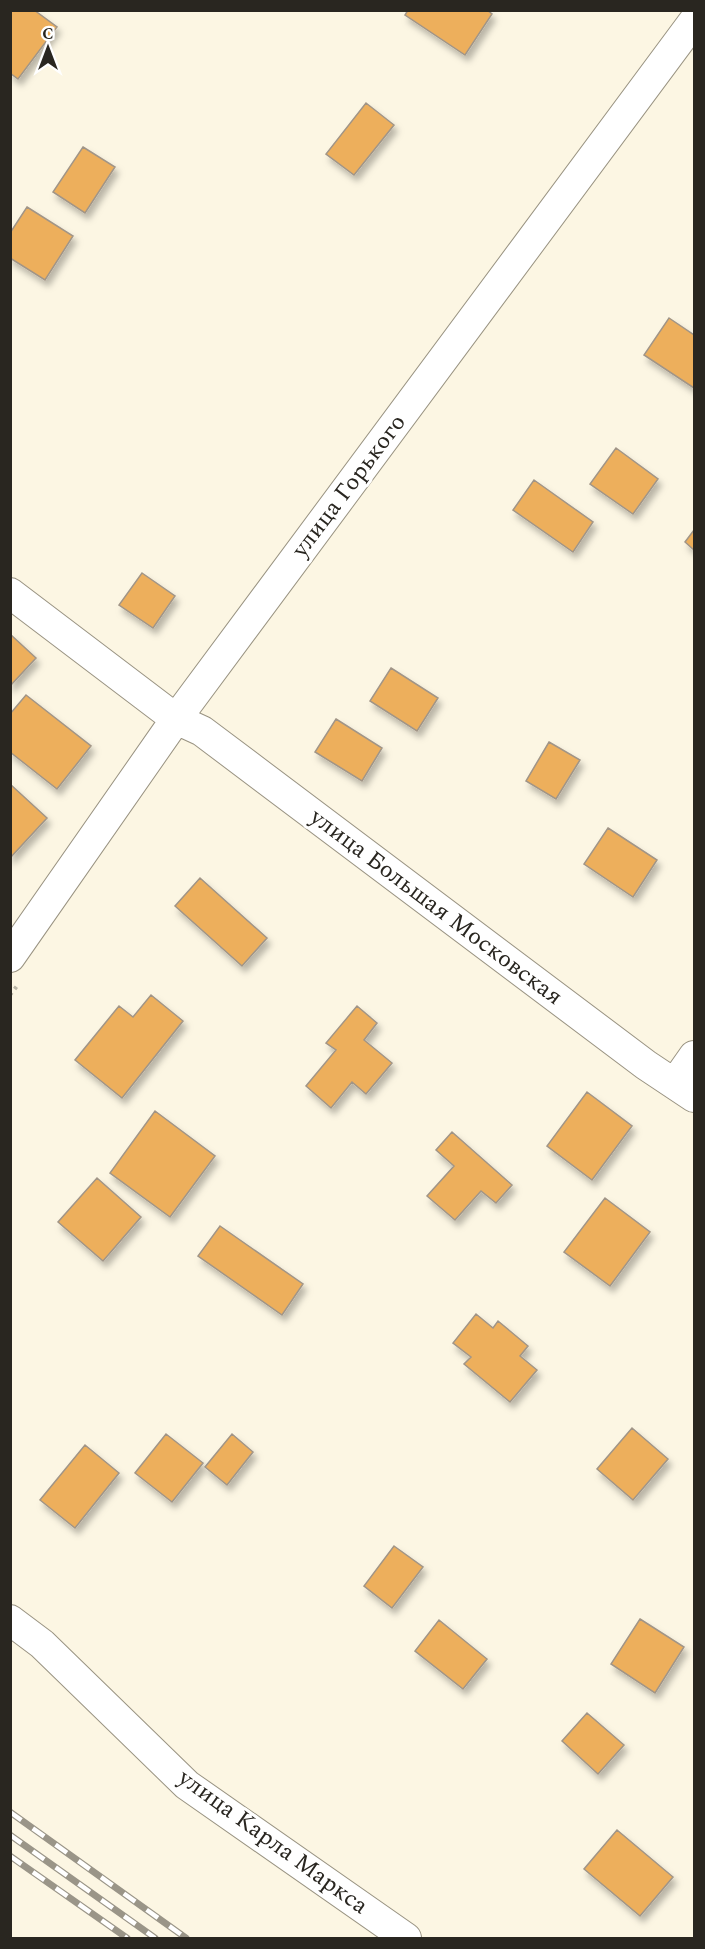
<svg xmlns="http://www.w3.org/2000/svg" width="705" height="1949" viewBox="0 0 705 1949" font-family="Spectral,serif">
<defs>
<filter id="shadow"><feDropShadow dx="3.5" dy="6" stdDeviation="3" flood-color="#0004"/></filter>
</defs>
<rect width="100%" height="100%" fill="#fcf6e3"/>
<path fill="#edaf5c" stroke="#a19587" stroke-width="1.5" filter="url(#shadow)" d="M10 10H34L57 27 18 79 10 73Z
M408 10H487L492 14 465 55 405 15Z
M366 103 394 125 354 175 326 154Z
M83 147 115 167 85 213 53 192Z
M27 207 73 236 45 280 10 258V233Z
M669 318 694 335V388L644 355Z
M616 448 658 479 633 514 590 484Z
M534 480 593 522 573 552 513 510Z
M694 530V550L685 542Z
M142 573 175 596 153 628 119 605Z
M10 634 36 658 10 686Z
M391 668 438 698 417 731 370 701Z
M26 695 91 746 57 789 10 752V714Z
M336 719 382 748 362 781 315 752Z
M549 742 580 760 556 799 526 781Z
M10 784 47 818 10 858Z
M608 828 657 860 633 897 584 864Z
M200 878 267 938 242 966 175 906Z
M151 995 183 1021 122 1098 75 1060 119 1006 133 1017Z
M357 1006 377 1023 364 1040 392 1063 366 1094 352 1082 331 1108 306 1086 336 1050 326 1043Z
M587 1092 632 1126 592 1180 547 1146Z
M155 1111 215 1156 170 1217 110 1173Z
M452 1132 512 1185 496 1203 481 1191 455 1220 427 1196 454 1166 436 1150Z
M97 1178 141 1217 103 1261 58 1222Z
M605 1198 650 1232 610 1286 564 1252Z
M220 1226 303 1284 282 1315 198 1256Z
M476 1314 493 1328 498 1321 528 1346 520 1356 537 1370 510 1402 464 1364 471 1357 453 1343Z
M632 1428 668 1459 633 1500 597 1469Z
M166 1434 203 1463 172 1502 135 1473Z
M232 1434 253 1452 227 1485 205 1467Z
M85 1445 119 1473 75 1528 40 1500Z
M394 1546 423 1567 392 1608 364 1586Z
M640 1619 684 1647 655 1693 611 1664Z
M439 1620 487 1659 463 1689 415 1651Z
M587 1713 624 1745 598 1774 562 1741Z
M617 1830 673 1877 640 1916 584 1869Z"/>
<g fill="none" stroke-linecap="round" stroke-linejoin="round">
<g stroke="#999382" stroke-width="32">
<path id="minor" d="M10 593 176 719 202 731 646 1065 694 1097
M10 957 176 719 694 21
M675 1083 694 1056
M10 1620 42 1644 187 1785 406 1938"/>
</g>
<path stroke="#bbb6a7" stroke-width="4" stroke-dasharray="3 4.5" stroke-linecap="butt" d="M10 995 17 986"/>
<use href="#minor" stroke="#fff" stroke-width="30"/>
<g stroke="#9a9588" stroke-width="7">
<path id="rail" d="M10 1812 186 1938
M10 1835 155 1938
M10 1856 127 1938"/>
</g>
<use href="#rail" stroke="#fff" stroke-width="4.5" stroke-dasharray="14" stroke-linecap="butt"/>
</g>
<g text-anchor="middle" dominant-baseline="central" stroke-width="6" stroke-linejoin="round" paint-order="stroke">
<g font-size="24" fill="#292620" stroke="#fff">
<text transform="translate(349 486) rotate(-53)">улица Горького</text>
<text transform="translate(436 907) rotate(37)">улица Большая Московская</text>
<text transform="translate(273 1842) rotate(36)">улица Карла Маркса</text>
</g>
</g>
<rect width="705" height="1949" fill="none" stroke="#292620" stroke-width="24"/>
<g transform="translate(48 48)" stroke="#ffffff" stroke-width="4.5" paint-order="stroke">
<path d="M0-4.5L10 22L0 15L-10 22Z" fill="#292620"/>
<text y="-9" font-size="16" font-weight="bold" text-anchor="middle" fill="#292620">С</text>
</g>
</svg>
